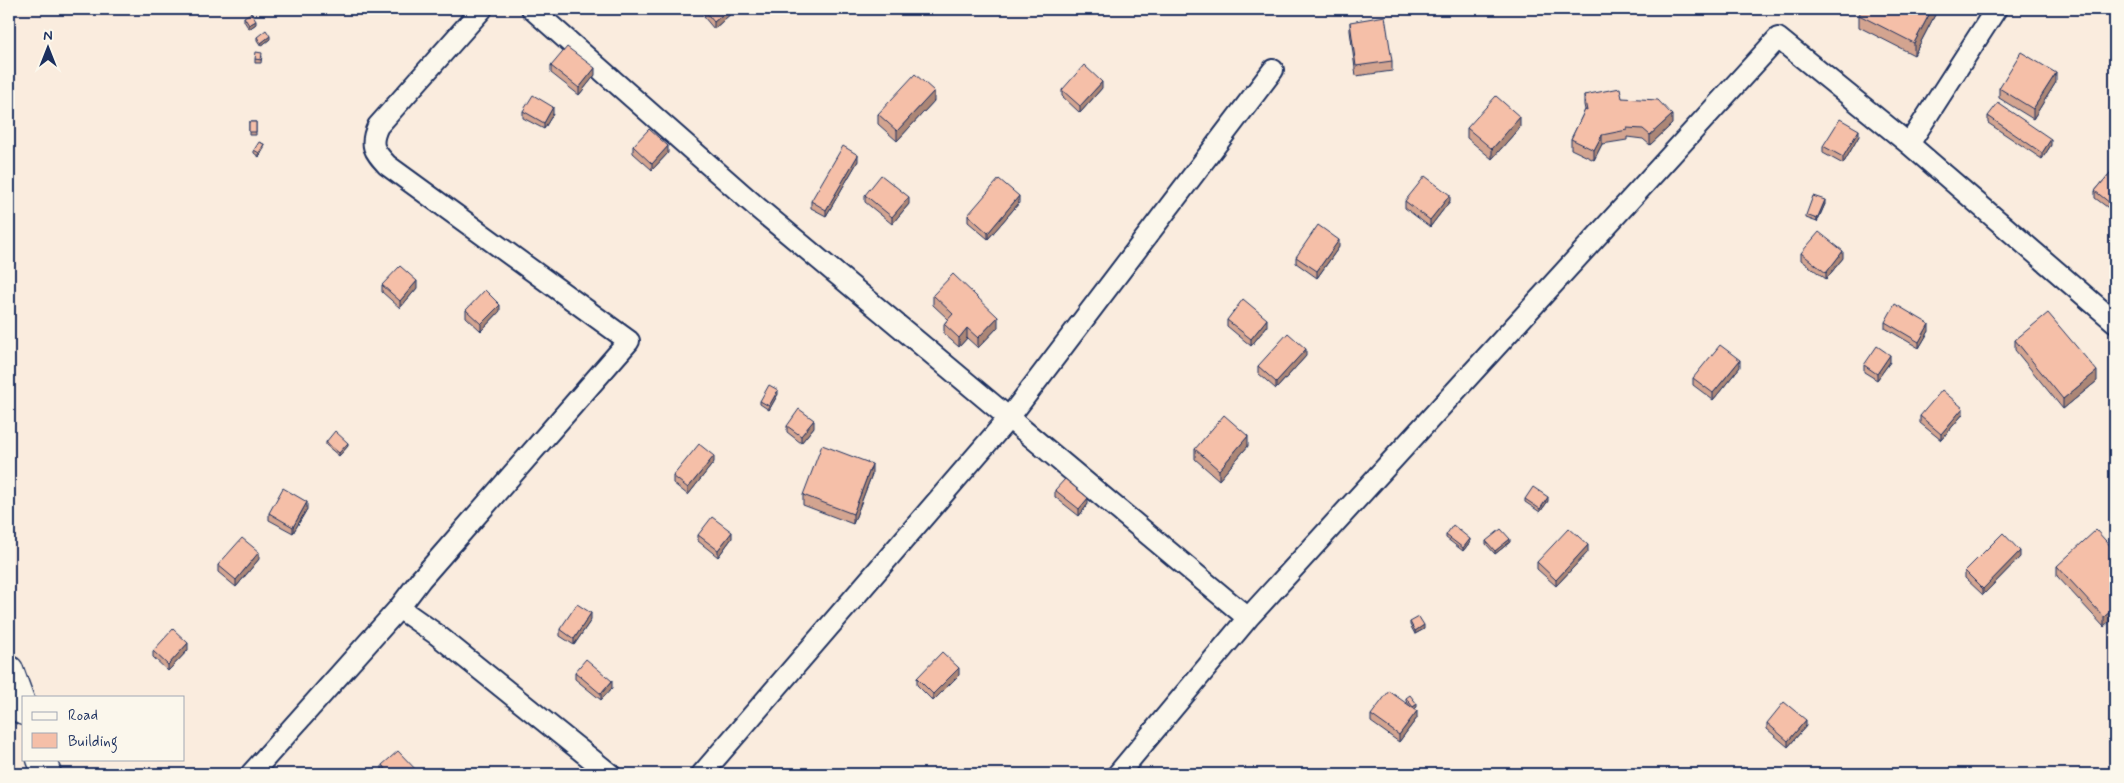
<svg xmlns="http://www.w3.org/2000/svg" width="2124" height="783" viewBox="0 0 2124 783" font-family="Mynerve,sans-serif">
<rect width="100%" height="100%" fill="#faecde"/>
<filter id="ink" filterUnits="userSpaceOnUse"><feTurbulence type="fractalNoise" baseFrequency=".02" numOctaves="2"/><feDisplacementMap in="SourceGraphic" scale="10" xChannelSelector="R" yChannelSelector="G"/><feConvolveMatrix kernelMatrix="1 2 1 2 8 2 1 2 1" color-interpolation-filters="sRGB"/></filter>
<g filter="url(#ink)">
<g fill="none" stroke-linecap="round" stroke-linejoin="round">
<g stroke="#1b2f5e" stroke-width="24">
<path id="street" d="M532 9 759 209 1248 618
M1909 144 1996 9
M399 608 421 579 629 341 387 165C374 151 369 145 378 126L482 9
M251 774 399 608 436 634 610 774
M702 774 1008 419 1273 70
M1118 774 1248 618 1778 38 1909 144 2115 322"/>
</g>
<g stroke="#1b2f5e" stroke-width="31">
<path id="secondary" d="M9 670 24 711
M41 759 47 774"/>
</g>
<use href="#street" stroke="#fbf7ec" stroke-width="20"/>
<use href="#secondary" stroke="#fbf7ec" stroke-width="28"/>
</g>
<path fill="#d3a490" stroke="#1b2f5e" d="M735 9V10L714 29 704 17V10Z
M1098 9H1106L1102 13Z
M1938 9 1914 55 1859 27V15Z
M244 17 256 24 249 29 244 21Z
M1350 22 1392 61V71L1356 76 1350 31Z
M257 37 270 39 261 46 257 40Z
M262 56 261 63H255V59Z
M551 66 595 75 579 95 551 73Z
M2056 82 2033 119 1999 98V88Z
M1102 88 1080 113 1062 96V90Z
M1584 95 1622 98 1672 124 1650 145 1643 139 1627 137V140L1602 144 1594 160 1571 149V139L1585 110 1584 105Z
M934 101 897 141 878 124V114Z
M523 111 553 114 544 129 523 118Z
M1988 116 2051 145 2042 159 1988 123Z
M249 122H256V135H249Z
M1520 127 1492 159 1467 138V128Z
M1859 136 1843 164 1823 153V146Z
M633 146 668 153 652 170 633 153Z
M264 148 259 157 254 153V150Z
M858 161 826 216 811 208V201Z
M2115 167V213L2095 198V191Z
M865 195 909 204 892 224 865 202Z
M1405 201H1450L1430 227 1405 208Z
M1019 203 988 239 968 222V215Z
M1825 204 1817 222 1806 218V215Z
M1339 247 1317 278 1296 263V257Z
M1801 253 1843 258 1826 279 1801 260Z
M382 285 417 288 400 308 382 292Z
M933 295 998 327 978 348 967 338 959 347 944 334V324L948 319 933 305Z
M466 310 500 311 481 331 466 317Z
M1227 320 1267 326 1251 346 1227 326Z
M1885 322 1929 331 1919 348 1885 328Z
M2015 340 2097 381 2063 409 2015 350Z
M1306 356 1276 389 1258 373V366Z
M1890 362 1877 380 1864 372V365Z
M1740 367 1713 400 1693 385V378Z
M778 394 769 410 760 404V401Z
M1963 414 1941 440 1920 423V416Z
M787 426 814 427 801 443 787 432Z
M326 442 348 446 339 456 326 445Z
M1248 446 1219 480 1195 459V449Z
M714 462 688 495 673 483V476Z
M872 474 853 524 803 505V495Z
M1055 490 1088 504 1079 516 1055 497Z
M1525 499 1548 501 1540 512 1525 502Z
M307 509 293 533 269 520V513Z
M698 535 732 538 718 557 698 541Z
M1446 535 1470 542 1463 551 1446 538Z
M1486 541 1510 542 1495 554 1486 544Z
M2115 551 2104 627 2057 576V566Z
M1588 552 1556 586 1537 569V562Z
M2020 557 1983 595 1965 578V571Z
M259 559 236 587 218 572V565Z
M591 620 574 645 560 636V629Z
M1410 622 1424 629 1415 634 1410 625Z
M188 650 168 671 153 657V651Z
M575 672 612 688 601 700 575 679Z
M959 675 933 701 917 685V678Z
M1406 698 1417 707 1414 709 1417 718 1399 742 1371 722V715L1411 707 1406 701Z
M1767 723 1806 726 1788 747 1767 729Z
M382 765 420 774H384L382 772Z"/>
<path fill="#ac8676" stroke="#1b2f5e" d="M729 9H735V10L714 29V22Z
M1102 9H1106L1102 13Z
M1932 9H1938L1914 55V43Z
M256 21V24L249 29V25Z
M270 36V39L261 46V43Z
M595 68V75L579 95V88Z
M2056 73V82L2033 119V109Z
M1102 82V88L1080 113V106Z
M934 91V101L897 141V131Z
M553 107V114L544 129V123Z
M1672 115V124L1650 145V135Z
M1520 117V127L1492 159V149Z
M1859 130V136L1843 164V157Z
M1602 135V144L1594 160V150Z
M2051 139V145L2042 159V153Z
M264 144V148L259 157V153Z
M668 146V153L652 170V164Z
M858 155V161L826 216V210Z
M1450 195V201L1430 227V220Z
M1019 196V203L988 239V233Z
M909 197V204L892 224V217Z
M1825 200V204L1817 222V219Z
M1339 240V247L1317 278V271Z
M1843 251V258L1826 279V273Z
M417 281V288L400 308V301Z
M500 305V311L481 331V324Z
M998 317V327L978 348V338Z
M1267 319V326L1251 346V339Z
M1929 324V331L1919 348V342Z
M967 328V338L959 347V338Z
M1306 349V356L1276 389V382Z
M1890 355V362L1877 380V374Z
M1740 360V367L1713 400V393Z
M2097 371V381L2063 409V399Z
M778 390V394L769 410V406Z
M1963 408V414L1941 440V434Z
M814 420V427L801 443V436Z
M1248 436V446L1219 480V470Z
M348 443V446L339 456V453Z
M714 456V462L688 495V488Z
M872 464V474L853 524V514Z
M1548 497V501L1540 512V509Z
M1088 498V504L1079 516V509Z
M307 502V509L293 533V527Z
M732 532V538L718 557V550Z
M1470 539V542L1463 551V548Z
M1510 539V542L1495 554V551Z
M1588 545V552L1556 586V580Z
M2020 551V557L1983 595V589Z
M259 552V559L236 587V580Z
M2115 607V617L2104 627V617Z
M591 613V620L574 645V639Z
M1424 625V629L1415 634V631Z
M188 643V650L168 671V665Z
M959 668V675L933 701V694Z
M612 681V688L601 700V694Z
M1417 704V707L1413 710V707Z
M1417 711V718L1399 742V735Z
M1806 720V726L1788 747V741Z"/>
<path fill="#f5bfa8" stroke="#1b2f5e" d="M705 9H729L714 22 704 10Z
M1862 9H1932L1914 43 1859 15Z
M251 13 256 21 249 25 244 17Z
M1385 16 1392 61 1356 66 1350 22Z
M266 30 270 36 261 43 257 37Z
M567 47 595 68 579 88 551 66Z
M256 52 262 53 261 60 255 59Z
M2021 52 2056 73 2033 109 1999 88Z
M1084 65 1102 82 1080 106 1062 90Z
M915 74 934 91 897 131 878 114Z
M1620 88 1622 98 1658 100 1672 115 1650 135 1643 129 1627 128V130L1602 135 1594 150 1571 139 1585 110 1587 111 1584 95Z
M533 95 553 107 544 123 523 111Z
M1496 96 1520 117 1492 149 1467 128Z
M1998 103 2051 139 2042 153 1988 116Z
M1840 119 1859 130 1843 157 1823 146Z
M249 122H256V132H249Z
M649 129 668 146 652 164 633 146Z
M259 142 264 144 259 153 254 150Z
M843 146 858 155 826 210 811 201Z
M2115 167V207L2095 191Z
M881 175 909 197 892 217 865 195Z
M1425 176 1450 195 1430 220 1405 201Z
M999 179 1019 196 988 233 968 215Z
M1813 196 1825 200 1817 219 1806 215Z
M1318 225 1339 240 1317 271 1296 257Z
M1819 232 1843 251 1826 273 1801 253Z
M400 266 417 281 400 301 382 285Z
M953 274 998 317 978 338 967 328 959 338 944 324 953 314 933 295Z
M485 290 500 305 481 324 466 310Z
M1243 299 1267 319 1251 339 1227 320Z
M1895 304 1929 324 1919 342 1885 322Z
M2048 313 2097 371 2063 399 2015 340Z
M1288 333 1306 349 1276 382 1258 366Z
M1720 345 1740 360 1713 393 1693 378Z
M1877 346 1890 355 1877 374 1864 365Z
M769 385 778 390 769 406 760 401Z
M1942 390 1963 408 1941 434 1920 416Z
M799 409 814 420 801 436 787 426Z
M1224 415 1248 436 1219 470 1195 449Z
M335 431 348 443 339 453 326 442Z
M699 444 714 456 688 488 673 476Z
M822 445 872 464 853 514 803 495Z
M1065 479 1088 498 1079 509 1055 490Z
M1533 487 1548 497 1540 509 1525 499Z
M283 488 307 502 293 527 269 513Z
M712 517 732 532 718 550 698 535Z
M1453 525 1470 539 1463 548 1446 535Z
M1569 528 1588 545 1556 580 1537 562Z
M1501 529 1510 539 1495 551 1486 541Z
M2096 530 2115 551V607L2104 617 2057 566Z
M2003 533 2020 551 1983 589 1965 571Z
M242 538 259 552 236 580 218 565Z
M577 604 591 613 574 639 560 629Z
M1419 617 1424 625 1415 631 1410 622Z
M173 629 188 643 168 665 153 651Z
M942 652 959 668 933 694 917 678Z
M586 659 612 681 601 694 575 672Z
M1389 691 1417 711 1399 735 1371 715Z
M1410 695 1417 704 1413 707 1406 698Z
M1784 702 1806 720 1788 741 1767 723Z
M398 751 420 774H390L382 765Z"/>
</g>
<rect width="2124" height="783" fill="none" stroke="#fbf7ec" stroke-width="30"/>
<rect x="15" y="15" width="2094" height="753" fill="none" stroke="#1b2f5e" stroke-width="2" filter="url(#ink)"/>
<rect x="22" y="696" width="162" height="65" fill="#fbf7ec" stroke="#a1a7b3"/>
<rect x="32" y="712" width="25" height="8" fill="#fbf7ec" stroke="#a1a7b3"/>
<text x="68" y="720" font-size="15" fill="#1b2f5e">Road</text>
<rect x="32" y="733" width="25" height="15" fill="#f5bfa8" stroke="#a1a7b3"/>
<text x="68" y="746" font-size="15" fill="#1b2f5e">Building</text>
<g transform="translate(48 48)" stroke="#fbf7ec" stroke-width="4" paint-order="stroke">
<path d="M0-4L9 19L0 12L-9 19Z" fill="#1b2f5e"/>
<text y="-8" font-size="14" font-weight="bold" text-anchor="middle" fill="#1b2f5e">N</text>
</g>
</svg>
